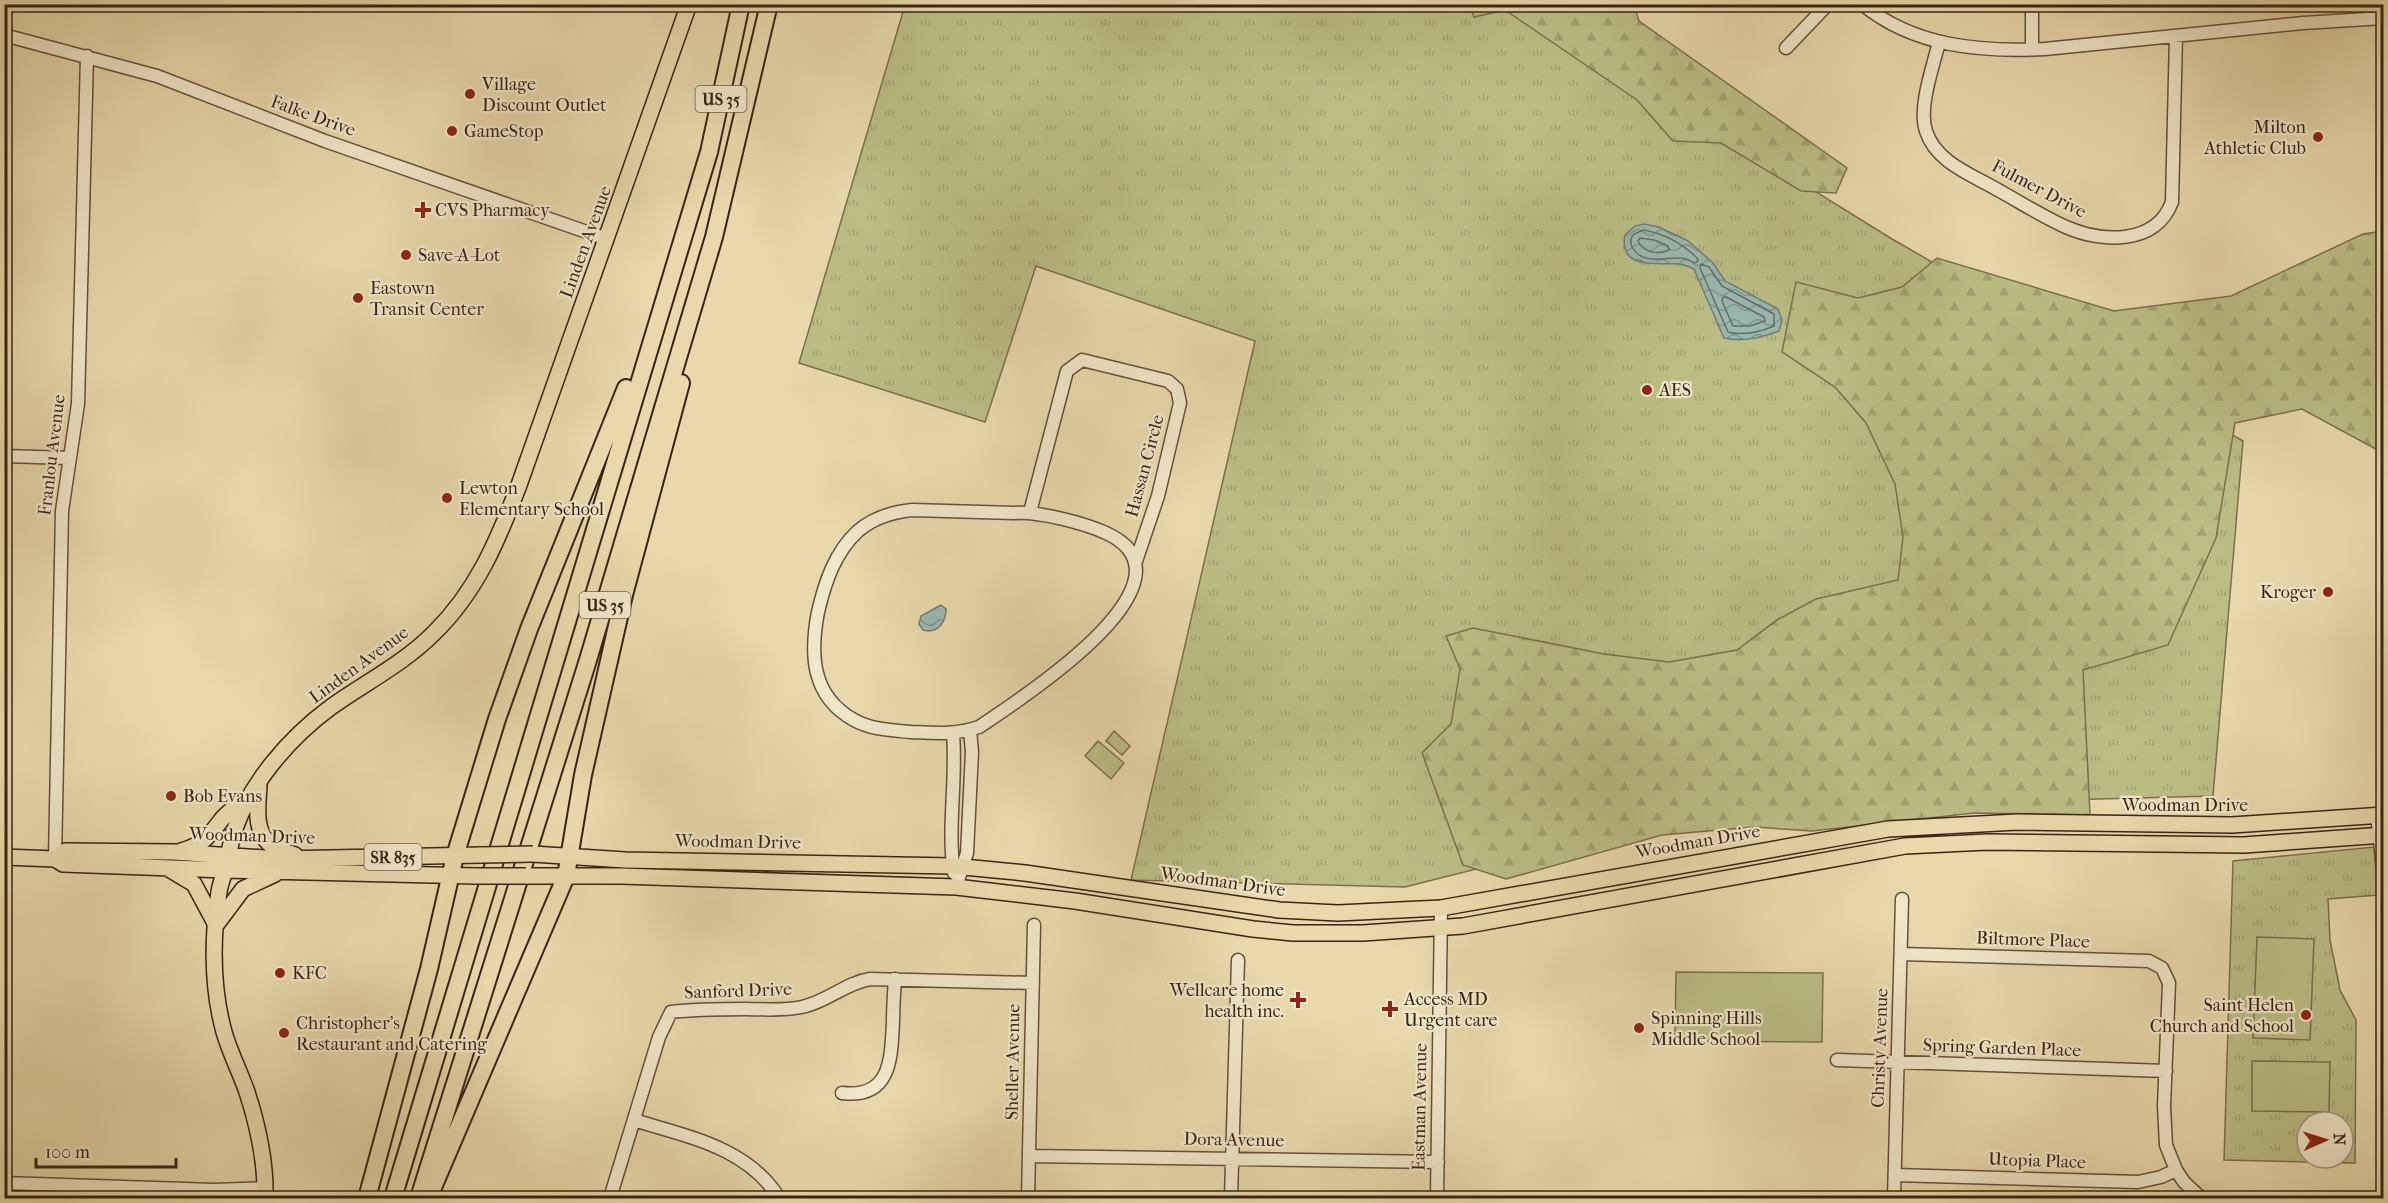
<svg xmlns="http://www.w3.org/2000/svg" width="2388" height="1203" viewBox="0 0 2388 1203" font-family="'IM FELL French Canon',serif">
<defs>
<pattern id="grass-tufts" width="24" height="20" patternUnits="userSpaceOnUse" patternTransform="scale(1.5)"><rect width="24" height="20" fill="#bbbd85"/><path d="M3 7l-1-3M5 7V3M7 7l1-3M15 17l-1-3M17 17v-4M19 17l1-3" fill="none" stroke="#a2a272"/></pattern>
<pattern id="forest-firs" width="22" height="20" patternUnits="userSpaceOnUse" patternTransform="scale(1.5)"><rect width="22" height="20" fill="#bbbd85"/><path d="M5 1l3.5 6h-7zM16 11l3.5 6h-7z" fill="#a2a272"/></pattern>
<pattern id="water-waves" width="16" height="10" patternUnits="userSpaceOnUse" patternTransform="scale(1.5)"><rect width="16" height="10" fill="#99b8b1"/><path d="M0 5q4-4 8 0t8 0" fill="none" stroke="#7e958f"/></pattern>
</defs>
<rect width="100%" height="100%" fill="#e8d8ab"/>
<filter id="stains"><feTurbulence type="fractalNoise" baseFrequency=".00333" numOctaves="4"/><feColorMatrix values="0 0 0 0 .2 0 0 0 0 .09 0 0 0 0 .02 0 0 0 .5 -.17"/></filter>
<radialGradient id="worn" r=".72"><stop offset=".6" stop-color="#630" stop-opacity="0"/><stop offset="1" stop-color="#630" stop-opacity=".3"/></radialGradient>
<path fill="url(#grass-tufts)" stroke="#7a704e" stroke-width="1.5" fill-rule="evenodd" d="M905 5H1574L1655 92 1892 239 2243 441 2213 796 1714 809 1405 887 1131 880 1255 341 1036 266 985 422 799 363Z
M1114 731 1130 746 1122 755 1106 741Z
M2374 847 2378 895 2328 899 2330 940 2340 990 2356 1020 2355 1163 2224 1160 2233 861ZM2307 1122H2343V1158H2307Z"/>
<path fill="url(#forest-firs)" stroke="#7a704e" stroke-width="1.5" d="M1470 5H1634L1639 21 1847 168 1836 193 1801 191 1721 143 1673 141 1637 100 1505 10 1474 17Z
M2383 231V453L2302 409 2235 423 2216 538 2168 645 2083 670 2090 815 1974 813 1812 831 1754 827 1662 835 1506 879 1463 865 1422 753 1451 724 1460 669 1446 636 1473 628 1604 654 1669 662 1737 650 1777 620 1816 599 1898 580 1903 537 1895 484 1866 423 1835 387 1782 352 1796 282 1858 298 1902 287 1937 258 2114 311 2231 296 2363 234Z"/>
<path fill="#bbbd85" stroke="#7a704e" stroke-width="1.5" d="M1098 741 1124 763 1111 779 1085 756Z
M2257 937 2314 939 2310 1040 2253 1038Z
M1676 972 1823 973 1822 1042 1675 1041Z
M2252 1061 2330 1062 2329 1112 2252 1111Z"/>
<path fill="url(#water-waves)" stroke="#727d73" stroke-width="1.5" d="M1644 224 1659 227 1688 241 1713 263 1725 281 1778 309 1782 320 1779 331C1760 338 1744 342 1724 338L1694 269C1690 267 1685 265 1680 264 1662 262 1618 272 1625 235L1635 226Z
M941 605 946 609C946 623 937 634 923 630L919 624 921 616Z"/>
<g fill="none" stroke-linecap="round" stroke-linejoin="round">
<path stroke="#686e64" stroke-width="1.5" d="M1644 230C1665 234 1682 243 1697 258L1698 261 1695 263C1690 261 1685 258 1681 258 1665 257 1642 266 1632 247 1630 242 1630 238 1634 234Z
M1640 238 1654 240 1668 246 1669 250C1658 255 1644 253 1638 241Z
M1701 264 1709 267 1722 286 1774 314V326C1760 332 1744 336 1728 332L1700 268Z
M1723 297H1726L1764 317 1765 321 1750 326H1733L1722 301Z"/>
<g stroke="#64513b" stroke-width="15">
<path id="minor" d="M1862 4C1914 47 1981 52 2045 49L2303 23 2384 18
M4 35 157 76 325 141 607 239
M1939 42C1933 67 1918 108 1926 131 1936 163 1973 175 1998 190 2020 202 2043 217 2066 227 2102 243 2156 245 2172 202L2176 36
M1786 48 1828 4
M2032 49V4
M4 456 69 458
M912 510 1014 513C1038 511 1084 523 1106 533 1209 580 1016 702 979 727 955 735 935 733 911 732 891 730 872 730 854 720 811 696 810 654 818 612 825 582 835 552 858 531 873 518 893 512 912 510Z
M1030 512 1067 371 1082 360 1168 381 1177 389 1180 403 1158 496 1135 564
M953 734C957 780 947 827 954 873
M2377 815 2384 875
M55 859 62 511 78 404 87 56
M956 887 967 853 972 752 970 730
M1901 954 2149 961 2162 968 2169 983 2164 1106 2166 1145 2176 1170 2184 1182 2201 1198
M1837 1060 2166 1071
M842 1093C892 1099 891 1057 893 1022 893 1007 894 993 895 979
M634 1120C688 1137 747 1147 779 1198
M1029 1156 1438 1162
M1895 1175 2138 1182 2161 1177 2176 1170
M4 1183 214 1190 266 1188
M610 1198 659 1037 671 1012C696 1009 720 1009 745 1009 764 1009 783 1011 802 1007 827 1002 845 983 870 979L1033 983
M1028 1198 1034 925
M1231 1198 1238 960
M1437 1198 1441 908
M1894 1198 1902 899"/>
</g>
<g stroke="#382416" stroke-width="18">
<path id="major" d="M259 786C258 806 253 832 272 846 278 850 288 852 295 855
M181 851C203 845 209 836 222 819 229 811 239 804 248 798
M533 854 625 860 953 866 1025 873 1279 910 1338 913 1441 908 1888 829 2017 822 2232 825 2384 815
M4 857 55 859 63 864 225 870 476 876
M55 859 65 851 174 852 280 859 481 855
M169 869 194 884 216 925
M526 876H621L956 887 1075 901 1253 929 1293 933H1363L1463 926 1905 846 1987 842 2244 845 2384 835
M216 925 243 889 275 874
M265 1198C266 1162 258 1126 247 1092 240 1072 230 1053 224 1032 212 988 212 938 219 892 220 884 224 875 226 866 229 856 230 845 233 835 248 785 289 738 331 707 366 682 403 664 434 633 477 591 498 540 519 485L689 4"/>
</g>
<g stroke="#382416" stroke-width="20">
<path id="highway" d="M431 1192 566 876 583 775 624 595 681 383
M367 1198 429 969 455 856 497 719 529 629 626 388
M393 1198 709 152 741 4
M419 1198 588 660 714 237 769 4"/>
</g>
<use href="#minor" stroke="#f0e6c8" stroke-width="12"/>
<use href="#major" stroke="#e8d8ab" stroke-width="15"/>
<use href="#highway" stroke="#e8d8ab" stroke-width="16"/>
<g stroke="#382416" stroke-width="18" stroke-linecap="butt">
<path id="major-bridge" d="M481 855 533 854
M476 876H526"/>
</g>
<use href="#major-bridge" stroke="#e8d8ab" stroke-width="15"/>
</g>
<g fill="#8f2418" stroke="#f0e6c8" stroke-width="2">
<circle cx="470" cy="94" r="6"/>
<circle cx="452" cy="131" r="6"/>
<circle cx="2318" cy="137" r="6"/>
<path d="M420 201h6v6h6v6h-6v6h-6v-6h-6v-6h6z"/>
<circle cx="406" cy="255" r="6"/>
<circle cx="358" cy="298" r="6"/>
<circle cx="1647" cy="390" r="6"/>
<circle cx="447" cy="498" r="6"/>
<circle cx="2328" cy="592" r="6"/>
<circle cx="171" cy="796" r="6"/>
<circle cx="280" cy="973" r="6"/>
<path d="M1295 991h6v6h6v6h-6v6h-6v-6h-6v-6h6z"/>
<path d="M1387 1000h6v6h6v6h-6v6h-6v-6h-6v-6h6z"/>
<circle cx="2306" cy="1015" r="6"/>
<circle cx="1639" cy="1028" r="6"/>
<circle cx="284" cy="1033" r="6"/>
</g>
<g text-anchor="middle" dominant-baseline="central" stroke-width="4.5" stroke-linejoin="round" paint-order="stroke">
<g fill="#f0e6c8" stroke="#6f5e4b" stroke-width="1.5">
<rect x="695.5" y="86" width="51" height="26" rx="4.5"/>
<rect x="579.5" y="592" width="51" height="26" rx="4.5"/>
<rect x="364.5" y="844" width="57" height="26" rx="4.5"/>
</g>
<g font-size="16" font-weight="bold" fill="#382416">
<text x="721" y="99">US 35</text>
<text x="605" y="605">US 35</text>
<text x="393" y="857">SR 835</text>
</g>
<g font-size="18" fill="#382416" stroke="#f0e6c8" text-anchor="start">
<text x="482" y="84">Village<tspan x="482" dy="21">Discount Outlet</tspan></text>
<text x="2306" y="127" text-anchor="end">Milton<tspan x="2306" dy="21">Athletic Club</tspan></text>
<text x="464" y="131">GameStop</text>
<text x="435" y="210">CVS Pharmacy</text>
<text x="418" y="255">Save-A-Lot</text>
<text x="370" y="288">Eastown<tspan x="370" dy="21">Transit Center</tspan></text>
<text x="1659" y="390">AES</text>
<text x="459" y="488">Lewton<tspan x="459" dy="21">Elementary School</tspan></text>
<text x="2316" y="592" text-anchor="end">Kroger</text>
<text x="183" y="796">Bob Evans</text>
<text x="292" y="973">KFC</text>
<text x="1284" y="990" text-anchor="end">Wellcare home<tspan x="1284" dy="21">health inc.</tspan></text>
<text x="1404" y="999">Access MD<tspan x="1404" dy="21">Urgent care</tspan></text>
<text x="2294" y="1005" text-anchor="end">Saint Helen<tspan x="2294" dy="21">Church and School</tspan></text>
<text x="1651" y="1018">Spinning Hills<tspan x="1651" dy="21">Middle School</tspan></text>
<text x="296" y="1023">Christopher's<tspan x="296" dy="21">Restaurant and Catering</tspan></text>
</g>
<g font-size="18" fill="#382416" stroke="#f0e6c8">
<text transform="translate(313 116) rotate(20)">Falke Drive</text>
<text transform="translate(2039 189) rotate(28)">Fulmer Drive</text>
<text transform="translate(586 242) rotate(-70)">Linden Avenue</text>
<text transform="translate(52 455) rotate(-83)">Franlou Avenue</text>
<text transform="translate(1145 466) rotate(-75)">Hassan Circle</text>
<text transform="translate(359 665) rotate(-36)">Linden Avenue</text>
<text x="2185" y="805">Woodman Drive</text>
<text transform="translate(252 836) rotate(2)">Woodman Drive</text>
<text transform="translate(738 842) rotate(1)">Woodman Drive</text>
<text transform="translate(1698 842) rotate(-10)">Woodman Drive</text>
<text transform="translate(1223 882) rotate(8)">Woodman Drive</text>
<text transform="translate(2033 940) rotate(2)">Biltmore Place</text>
<text transform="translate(738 991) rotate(-2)">Sanford Drive</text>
<text transform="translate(1880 1048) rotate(-88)">Christy Avenue</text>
<text transform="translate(2002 1048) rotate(2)">Spring Garden Place</text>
<text transform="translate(1013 1062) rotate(-89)">Sheller Avenue</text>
<text transform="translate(1420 1107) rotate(-89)">Eastman Avenue</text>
<text transform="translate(1234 1140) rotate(1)">Dora Avenue</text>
<text transform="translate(2037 1161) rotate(2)">Utopia Place</text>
</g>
</g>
<rect width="2388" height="1203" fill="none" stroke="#e8d8ab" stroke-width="24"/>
<rect x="6" y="6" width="2376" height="1191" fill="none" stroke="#382416" stroke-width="3"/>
<rect x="12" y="12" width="2364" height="1179" fill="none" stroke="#382416" stroke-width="1.5"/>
<g transform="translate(2325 1140) rotate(87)"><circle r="28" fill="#f0e6c8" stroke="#a69881" stroke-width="1.5"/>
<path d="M0-4.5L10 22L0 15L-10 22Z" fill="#8f2418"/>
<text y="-9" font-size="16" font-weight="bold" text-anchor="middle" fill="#382416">N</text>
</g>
<path d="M36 1158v9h140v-9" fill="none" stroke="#382416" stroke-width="3"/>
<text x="45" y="1158" font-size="18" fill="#382416" stroke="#f0e6c8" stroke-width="4.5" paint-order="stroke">100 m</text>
<rect width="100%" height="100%" filter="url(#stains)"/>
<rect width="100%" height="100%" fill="url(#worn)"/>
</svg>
